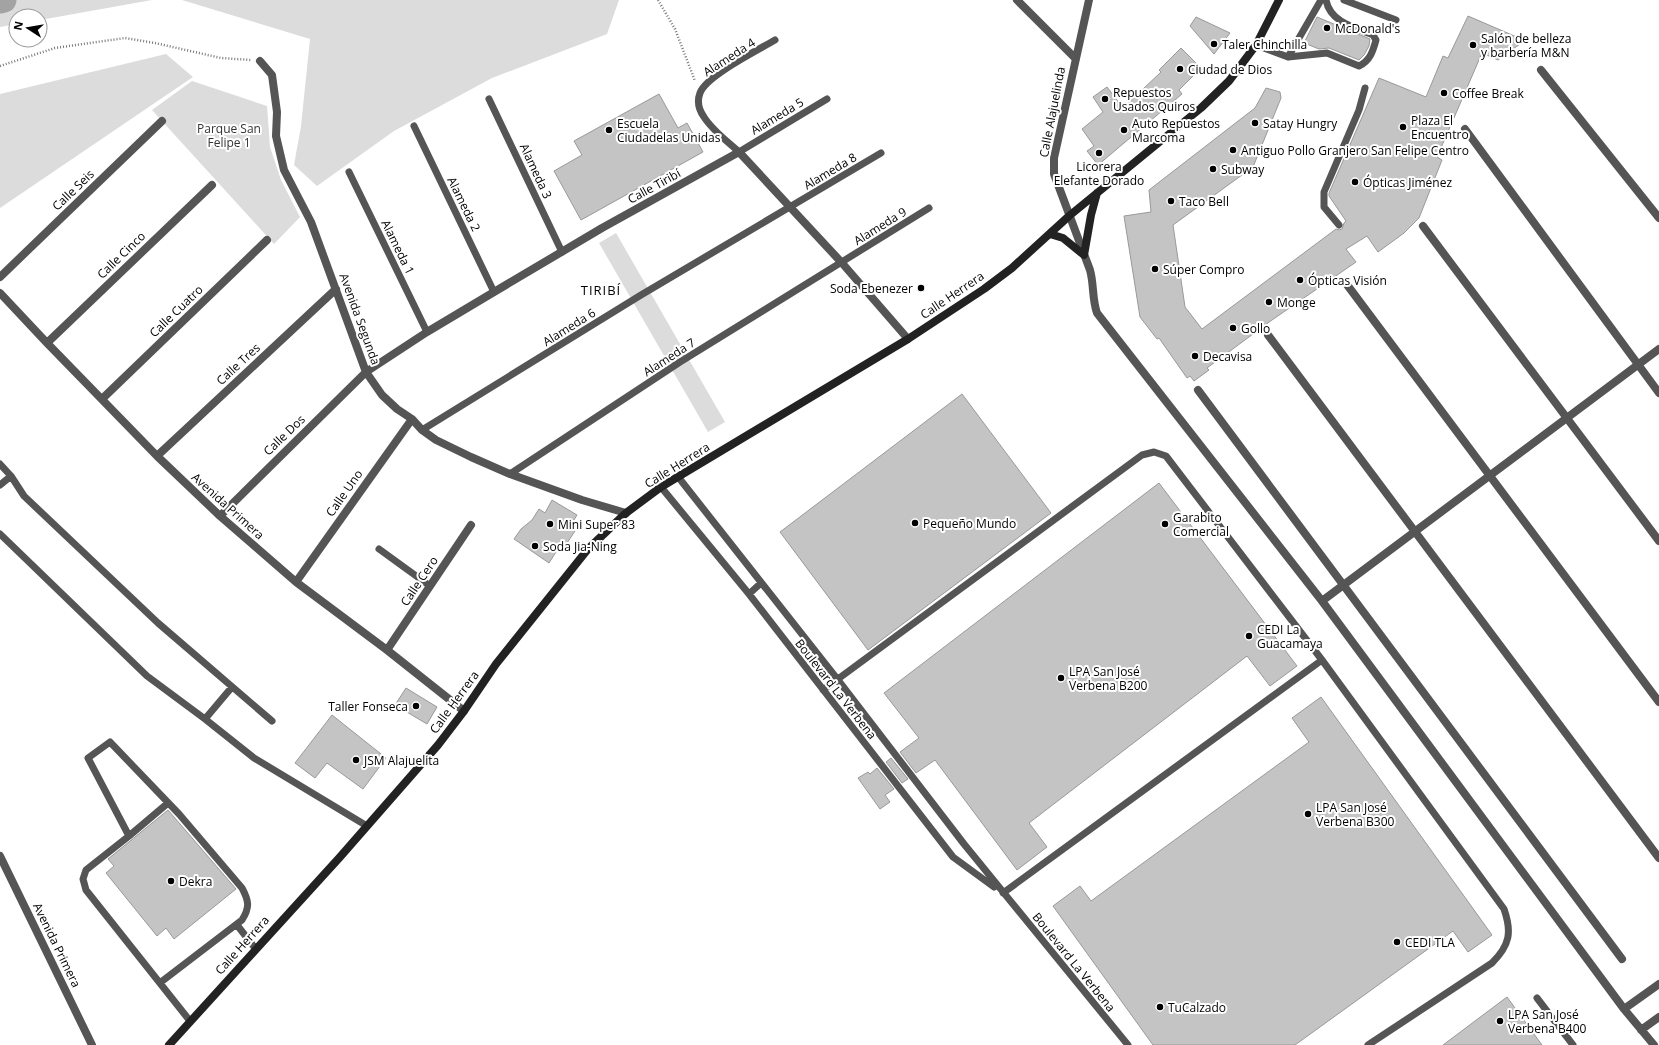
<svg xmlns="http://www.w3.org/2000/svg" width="1659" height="1045" viewBox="0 0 1659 1045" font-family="'Open Sans',sans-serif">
<rect width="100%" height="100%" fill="#fff"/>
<path fill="#dcdcdc" d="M0 0H152L40 20V16H16V24L0 27Z
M182 0H619L607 34 492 78 394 131 317 186 294 165 301 126 310 39Z
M166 54 193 77 0 208V94Z
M192 81 267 106 270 147 281 180 300 217 274 244 152 110Z
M616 233 725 422 708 432 599 243Z"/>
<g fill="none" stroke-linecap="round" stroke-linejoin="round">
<path stroke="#a3a3a3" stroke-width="25" d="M0 1 4 0"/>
</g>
<path fill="#c4c4c4" stroke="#999" d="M1468 16 1519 38 1520 44 1498 60 1482 53 1437 157 1442 160 1419 218 1404 233 1378 252 1367 236 1346 249 1356 262 1272 320 1207 368 1209 370 1194 381 1190 376 1187 378 1159 338 1157 339 1140 317 1124 216 1151 212 1149 190 1255 108 1266 88 1280 92 1281 98 1253 167 1173 225 1185 307 1202 329 1336 229 1339 230 1342 229 1344 223 1346 221 1329 196V193L1379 78 1426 97 1443 56 1448 58Z
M1196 17 1230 33 1214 54 1190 26Z
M1317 17 1370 39 1369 46 1364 55 1359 60 1329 48 1319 49 1304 43Z
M1181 48 1201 68 1179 90 1182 94 1098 165 1087 151 1094 146 1082 129 1103 112 1093 97 1107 87 1123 108 1161 72 1159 70Z
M659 94 678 128 687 123 703 152 581 220 554 171 582 155 574 141Z
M962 394 1051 513 868 650 780 532Z
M1159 483 1297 666 1270 686 1247 656 1029 823 1047 847 1017 870 935 760 916 773 900 752 919 738 884 693Z
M552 500 577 515 569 528 575 531 567 543 556 552 549 563 514 539 521 529 532 520 539 509 545 513Z
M406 688 437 707 427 724 395 705Z
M1321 697 1492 935 1468 952 1453 931 1295 1045H1153L1053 906 1080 886 1091 901 1309 742 1292 718Z
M332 715 386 758 363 789 327 763 315 778 295 763Z
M891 758 908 779 902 783 886 762Z
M877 768 894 789 885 795 890 802 880 809 858 778 868 772 870 774Z
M168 810 236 889 174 939 166 928 157 936 106 873 114 866 108 859Z
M1507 997 1542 1045H1443Z"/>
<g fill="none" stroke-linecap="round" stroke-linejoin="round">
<path stroke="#777" stroke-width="2.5" stroke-dasharray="1 2" stroke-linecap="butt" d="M658 0 675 29 695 81
M0 66 55 48 125 38 155 43 221 58 251 60"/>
<path stroke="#555" stroke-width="7" d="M1344 0 1396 20
M775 40C758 50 706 76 700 93 697 101 699 110 704 117 712 130 727 141 739 152L827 99
M1256 45 1288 57 1327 53 1359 66C1370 61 1373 51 1376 40L1373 35C1355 28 1330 22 1326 0
M1288 57 1321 0
M489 99 562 252
M414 126 494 292
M349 172 427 332
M1339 225 1324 207V192L1359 110 1365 88
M422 430 641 295 881 153
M0 464 11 476 24 496 158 623 272 721
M510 474 680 362 929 208
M679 478 838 680 964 844 1128 1045
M0 485 11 476
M661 487 749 594 953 857 994 887
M0 534 147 676 205 719 254 758 367 826
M379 549 430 586
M749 594 761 583
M823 690 1142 455 1154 452 1166 456 1322 660 1504 909C1512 932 1510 945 1492 963L1368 1045
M205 719 232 687
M168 803 129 836 86 870 83 879 86 890 190 1021
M129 836 88 758 110 742 179 814 242 888C249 901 250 907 242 920L161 982
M1003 893 1322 660
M237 925 255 948
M1537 998 1573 1045"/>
<path stroke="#555" stroke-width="8" d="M1017 0 1075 58
M1089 0 1054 158V174L1090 270C1094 284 1092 299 1097 313L1322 601 1624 1009 1654 1045
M260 61 272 75 277 112 276 136 284 170 311 222 366 372 382 395 397 409 412 419 422 430 436 440 471 457 510 474 582 500 626 513
M1541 70 1659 218
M1465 129 1659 393
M1423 226 1659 541
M0 277 162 121
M1345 282 1659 702
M0 293 47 343 157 456 220 516 296 582 387 650 464 711
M1268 335 1659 858
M47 343 212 185
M1198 390 1622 959
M102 399 267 240
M157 456 336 289
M220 516 366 372 427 332 494 292 602 228 739 152 842 263 908 339
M296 582 412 419
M1322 601 1659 349
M387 650 471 525
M0 856 92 1045
M1624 1009 1659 984
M1641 1030 1659 1017"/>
<path stroke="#222" stroke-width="8" d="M1050 234 1063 238 1084 255 1091 215 1097 193
M169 1045 340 857 438 745 464 711 496 664 588 549 626 513 661 487 908 339 984 289 1012 268 1069 216 1201 108 1229 81 1256 45 1279 0"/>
</g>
<g fill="#000" stroke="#fff" stroke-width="1.5">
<circle cx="1327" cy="28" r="4"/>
<circle cx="1214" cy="44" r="4"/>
<circle cx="1473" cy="45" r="4"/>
<circle cx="1180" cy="69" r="4"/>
<circle cx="1444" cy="93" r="4"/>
<circle cx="1105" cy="99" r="4"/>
<circle cx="1255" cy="123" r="4"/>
<circle cx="1403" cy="127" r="4"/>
<circle cx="609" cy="130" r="4"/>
<circle cx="1124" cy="130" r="4"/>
<circle cx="1233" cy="150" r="4"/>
<circle cx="1099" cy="153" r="4"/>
<circle cx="1213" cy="169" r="4"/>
<circle cx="1355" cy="182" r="4"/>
<circle cx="1171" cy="201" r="4"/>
<circle cx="1155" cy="269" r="4"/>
<circle cx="1300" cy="280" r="4"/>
<circle cx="921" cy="288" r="4"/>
<circle cx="1269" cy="302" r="4"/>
<circle cx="1233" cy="328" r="4"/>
<circle cx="1195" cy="356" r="4"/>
<circle cx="915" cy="523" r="4"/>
<circle cx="550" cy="524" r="4"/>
<circle cx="1165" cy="524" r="4"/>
<circle cx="535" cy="546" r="4"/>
<circle cx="1249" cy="636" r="4"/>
<circle cx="1061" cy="678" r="4"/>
<circle cx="416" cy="706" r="4"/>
<circle cx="356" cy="760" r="4"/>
<circle cx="1308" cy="814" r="4"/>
<circle cx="171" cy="881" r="4"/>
<circle cx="1397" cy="942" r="4"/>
<circle cx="1160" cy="1007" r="4"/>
<circle cx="1500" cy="1021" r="4"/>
</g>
<g text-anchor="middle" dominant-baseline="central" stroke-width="4" stroke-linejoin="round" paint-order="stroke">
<g font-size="12" fill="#000" stroke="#fff" text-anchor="start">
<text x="1335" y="28">McDonald's</text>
<text x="1481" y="38">Salón de belleza<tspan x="1481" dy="14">y barbería M&amp;N</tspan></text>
<text x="1222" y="44">Taler Chinchilla</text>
<text x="1188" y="69">Ciudad de Dios</text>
<text x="1113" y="92">Repuestos<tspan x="1113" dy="14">Usados Quiros</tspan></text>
<text x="1452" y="93">Coffee Break</text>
<text x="1411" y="120">Plaza El<tspan x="1411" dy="14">Encuentro</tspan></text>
<text x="617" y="123">Escuela<tspan x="617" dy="14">Ciudadelas Unidas</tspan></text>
<text x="1132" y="123">Auto Repuestos<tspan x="1132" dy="14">Marcoma</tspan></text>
<text x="1263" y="123">Satay Hungry</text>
<text x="1241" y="150">Antiguo Pollo Granjero San Felipe Centro</text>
<text x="1099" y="166" text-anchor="middle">Licorera<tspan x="1099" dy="14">Elefante Dorado</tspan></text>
<text x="1221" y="169">Subway</text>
<text x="1363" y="182">Ópticas Jiménez</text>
<text x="1179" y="201">Taco Bell</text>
<text x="1163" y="269">Súper Compro</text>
<text x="1308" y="280">Ópticas Visión</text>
<text x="913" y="288" text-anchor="end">Soda Ebenezer</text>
<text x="1277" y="302">Monge</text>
<text x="1241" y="328">Gollo</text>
<text x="1203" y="356">Decavisa</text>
<text x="1173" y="517">Garabito<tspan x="1173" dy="14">Comercial</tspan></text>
<text x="923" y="523">Pequeño Mundo</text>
<text x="558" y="524">Mini Super 83</text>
<text x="543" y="546">Soda Jia-Ning</text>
<text x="1257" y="629">CEDI La<tspan x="1257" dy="14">Guacamaya</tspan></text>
<text x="1069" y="671">LPA San José<tspan x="1069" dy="14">Verbena B200</tspan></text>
<text x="408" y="706" text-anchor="end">Taller Fonseca</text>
<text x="364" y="760">JSM Alajuelita</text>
<text x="1316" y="807">LPA San José<tspan x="1316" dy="14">Verbena B300</tspan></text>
<text x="179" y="881">Dekra</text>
<text x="1405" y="942">CEDI TLA</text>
<text x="1168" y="1007">TuCalzado</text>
<text x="1508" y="1014">LPA San José<tspan x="1508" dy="14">Verbena B400</tspan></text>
</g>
<g font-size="12" fill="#000" stroke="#fff">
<text transform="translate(729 57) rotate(-33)">Alameda 4</text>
<text transform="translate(1052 112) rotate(-79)">Calle Alajuelinda</text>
<text transform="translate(777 116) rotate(-31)">Alameda 5</text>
<text transform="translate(536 171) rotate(65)">Alameda 3</text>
<text transform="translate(830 171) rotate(-31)">Alameda 8</text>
<text transform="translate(654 186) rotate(-29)">Calle Tiribí</text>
<text transform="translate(73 190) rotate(-44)">Calle Seis</text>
<text transform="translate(464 204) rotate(64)">Alameda 2</text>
<text transform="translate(880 226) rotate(-32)">Alameda 9</text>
<text transform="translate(398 247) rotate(64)">Alameda 1</text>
<text transform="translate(121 255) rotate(-44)">Calle Cinco</text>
<text transform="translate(952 295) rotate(-34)">Calle Herrera</text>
<text transform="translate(176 311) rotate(-44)">Calle Cuatro</text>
<text transform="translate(360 319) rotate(70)">Avenida Segunda</text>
<text transform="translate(569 327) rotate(-32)">Alameda 6</text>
<text transform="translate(669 357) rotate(-33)">Alameda 7</text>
<text transform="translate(238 364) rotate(-43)">Calle Tres</text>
<text transform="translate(284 435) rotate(-44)">Calle Dos</text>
<text transform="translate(677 465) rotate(-32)">Calle Herrera</text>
<text transform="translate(344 493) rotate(-55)">Calle Uno</text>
<text transform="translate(228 506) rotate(42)">Avenida Primera</text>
<text transform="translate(419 581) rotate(-56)">Calle Cero</text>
<text transform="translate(836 689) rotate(52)">Boulevard La Verbena</text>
<text transform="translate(454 702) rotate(-54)">Calle Herrera</text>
<text transform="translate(57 945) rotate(64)">Avenida Primera</text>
<text transform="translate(242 945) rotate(-48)">Calle Herrera</text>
<text transform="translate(1074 962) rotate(51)">Boulevard La Verbena</text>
</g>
<g font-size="12" fill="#333" stroke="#fff">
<text x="229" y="128">Parque San<tspan x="229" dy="14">Felipe 1</tspan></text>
</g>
<g font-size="13" letter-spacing="1" fill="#000" stroke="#fff">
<text x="601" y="290">TIRIBÍ</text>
</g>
</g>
<g transform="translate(28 28) rotate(282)"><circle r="19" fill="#ffffff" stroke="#999999"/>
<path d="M0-3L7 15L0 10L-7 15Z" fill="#000000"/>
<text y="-6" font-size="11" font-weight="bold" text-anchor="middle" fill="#000000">N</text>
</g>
</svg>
